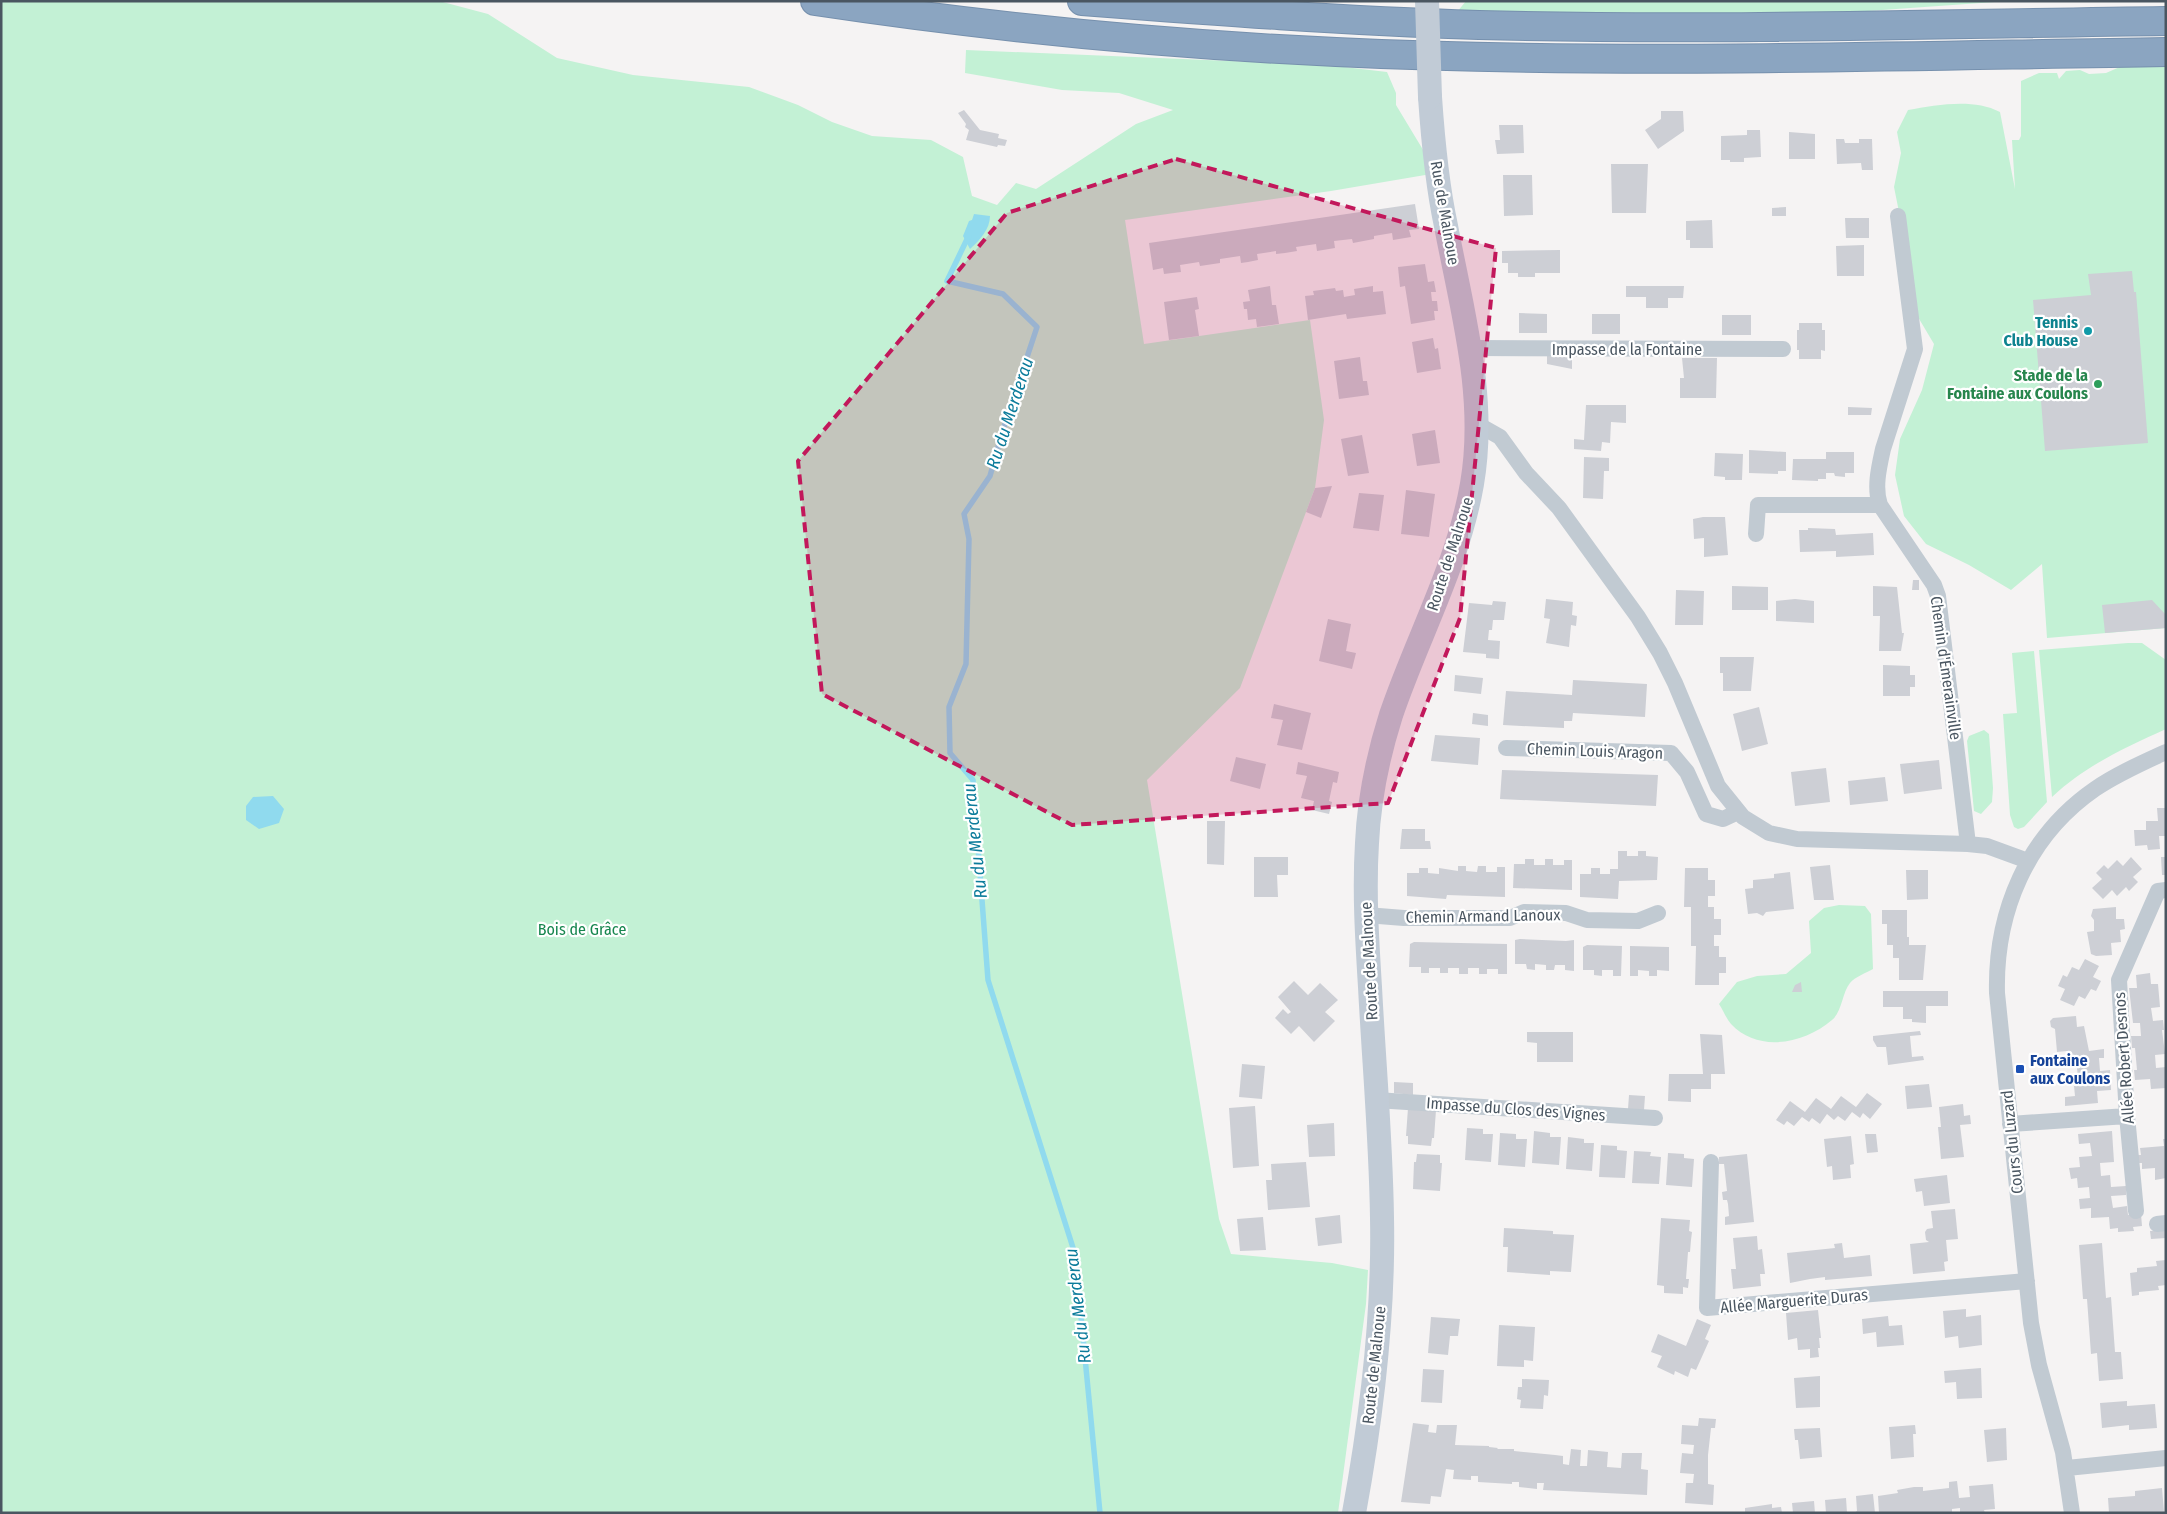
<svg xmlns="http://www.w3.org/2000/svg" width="2167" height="1514" viewBox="0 0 2167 1514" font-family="'Fira Sans Condensed',sans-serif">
<rect width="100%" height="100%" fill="#f5f3f3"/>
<path fill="#c3f1d5" d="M1 1H439L488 14 557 58 633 75 749 87 798 105 832 122 872 136 931 140 963 157 972 196 997 205 1016 183 1036 189 1136 124 1173 110 1119 93 1062 90 965 73 966 50 1327 65 1387 72 1396 93V105L1437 173 1331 191 1125 220 1144 344 1310 320 1324 420 1315 488 1240 688 1147 780 1219 1219 1231 1254 1332 1263 1368 1270 1366 1304 1338 1513H1Z
M1466 1H2009L1854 12 1653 17H1453Z
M2166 65V628L2047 638 2042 564 2011 590 1969 565 1926 544 1904 516 1895 475 1900 439 1922 390 1934 344 1915 312 1910 267 1894 187 1901 153 1897 132 1908 110C1937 105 1973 98 2000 112L2015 189 2012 140H2019L2021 136V81L2039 73H2057L2059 79 2066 71 2080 70 2089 74 2106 73 2122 66Z
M2128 643H2142L2166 660V729C2124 748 2085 766 2052 797L2039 650Z
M2034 651 2047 802 2024 827 2018 829 2014 827 2010 815 2003 714 2017 713 2012 653Z
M1984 730 1989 734 1993 788 1992 802 1981 814 1974 811 1967 741 1969 736Z
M1839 905 1865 906 1871 914 1873 969C1866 973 1855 977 1850 983 1842 993 1842 1012 1832 1020 1804 1044 1758 1053 1731 1024 1726 1018 1723 1010 1719 1004L1737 982 1757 976 1786 974 1811 953 1809 921 1824 908Z"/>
<path fill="#90daee" d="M974 214 990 216C990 229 980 240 970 249L963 236 969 221 972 220Z
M273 796 284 809 279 823 259 829 246 820V806L253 797Z"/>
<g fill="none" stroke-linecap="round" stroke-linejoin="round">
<path stroke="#90daee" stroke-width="5.5" d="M969 235 947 281 1003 294 1037 327 1002 433 990 476 964 514 969 539 966 664 949 707 950 753 973 780 988 980 1075 1254 1100 1513"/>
</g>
<path fill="#cdcfd5" d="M964 110 980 130 999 134 998 138 1007 140 1005 146 998 145 997 147 966 140 969 130 965 127 966 124 958 113Z
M1661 111H1683L1684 131 1658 149 1645 130 1661 119Z
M1499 125H1523L1524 153 1497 154 1495 140H1500Z
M1747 130H1760L1761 157 1744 158V162H1730V160H1721V136L1747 135Z
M1789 132 1815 134V159H1789Z
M1836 139H1844L1845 143H1859V139H1872L1873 170H1862L1861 163 1837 164Z
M1611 164H1648L1646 213H1612Z
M1503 175H1532L1533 215 1504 216Z
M1415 204 1419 229 1409 230 1411 237 1393 240 1392 233 1374 236V239L1353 243 1352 239 1334 241 1335 248 1317 251 1316 244 1296 247 1297 251 1285 253 1276 254V251L1257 254 1258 260 1248 262 1241 263 1240 256 1220 259V263L1200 266 1199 262 1180 265 1181 272 1172 273 1164 274 1163 268 1153 270 1149 243Z
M1786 207V216H1772V208Z
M1845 218H1869V238H1846Z
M1712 220 1713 248H1690V240H1686V221Z
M1864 245V276H1837L1836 246Z
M1560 250V273H1535V277H1518V273H1508V263H1502V251Z
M1425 264 1428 282 1434 281 1436 292H1431L1432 301H1437L1438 311H1434L1435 320 1411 324 1405 286 1400 287 1398 267Z
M2132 271 2134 292H2136L2148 443 2045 451 2033 300 2091 295 2088 274Z
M1270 286 1272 305H1276L1279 324 1257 327 1256 319 1248 320 1247 309H1244L1243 302 1250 301 1248 290Z
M1373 286V292L1383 291 1386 314 1347 319 1346 314 1308 320 1305 296 1314 295 1313 291 1335 288 1336 291 1343 290 1344 297 1355 295 1354 289Z
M1626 286H1684L1683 298H1668V308H1646V297H1626Z
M1197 297 1199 309 1195 310 1199 336 1169 340 1164 302Z
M1519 313 1547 314V333H1519Z
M1592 314H1620V334H1592Z
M1722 315H1751V335H1722Z
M1799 323H1822V330H1825V351L1821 350V359H1799V350H1797V330H1799Z
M1433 338 1435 349 1438 348 1441 369 1417 373 1412 342Z
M1547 356H1572V369L1547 364Z
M1360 357 1363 381H1367L1369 395 1339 399 1334 361Z
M1682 358H1717L1716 398H1680V378H1684Z
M1586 405H1626V423L1611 422 1610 443 1602 442 1601 451 1574 449V439L1584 440Z
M1848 407 1872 408 1871 415H1848Z
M1435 430 1440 463 1417 466 1412 434Z
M1362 435 1369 473 1348 476 1341 439Z
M1749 450 1786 452V471H1778V474L1749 473Z
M1826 452H1854V473H1845V477L1835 476 1834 473H1826V479H1818V481L1792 480 1793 459H1826Z
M1715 453 1743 454 1742 480H1725V477L1714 476Z
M1584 457 1609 458V471H1604L1603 499 1583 498Z
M1332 486 1321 518 1306 512 1315 488Z
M1406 490 1435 494 1429 537 1401 534Z
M1359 493 1384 495 1379 531 1353 528Z
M1703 517H1725L1728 555 1704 557V538L1694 539 1693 519Z
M1808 528 1835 529 1836 535 1873 533 1874 555 1836 557V551L1800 552 1799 530H1808Z
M1913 580H1919V590H1912Z
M1732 586 1768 587V610H1732Z
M1873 586 1897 587 1902 633H1904L1901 651H1879L1880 616H1873Z
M1676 590 1704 591 1703 625H1675Z
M1546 599 1573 602 1572 615 1577 616 1576 626 1571 625 1569 647 1546 643 1550 619 1544 618Z
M1795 599 1814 601V623L1776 621V601Z
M2152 600 2166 615V628L2105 633 2102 605Z
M1493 601 1506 602 1504 620H1493L1492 630H1489L1488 640 1500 641 1499 659 1486 658V654L1463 652 1469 603 1492 605Z
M1328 619 1351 624 1346 651 1356 653 1352 669 1319 661Z
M1720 657H1754L1751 691H1723V673H1720Z
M1883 665 1910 666V675H1915V687H1910V696H1883Z
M1455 675 1483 678 1481 694 1454 691Z
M1573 680 1647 684 1645 717 1573 713 1572 721H1564V728L1503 725 1506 691 1572 695Z
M1274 704 1311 713 1302 750 1277 745 1283 720 1271 718Z
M1759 707 1768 744 1742 751 1733 714Z
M1473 713 1488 715V726L1472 724Z
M1435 735 1480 738 1478 765 1431 761Z
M1236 757 1266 764 1260 789 1230 781Z
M1939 760 1942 789 1904 794 1900 764Z
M1298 762 1339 772 1337 783 1333 782 1329 801 1332 802 1329 814 1312 810 1314 801 1301 798 1307 776 1296 774Z
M1826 768 1830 802 1795 806 1791 772Z
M1502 770 1658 775 1656 806 1500 799Z
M1885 777 1888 801 1850 805 1848 781Z
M2157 808H2166V836H2159L2160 849 2148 850 2147 845 2135 846 2134 830H2146V821H2158Z
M1207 821H1225L1224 865 1207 864Z
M1402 829H1425V841H1430L1431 849H1400Z
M1618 851H1627V856H1638V851H1646V856L1658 857 1657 880 1619 881 1618 899 1580 897V874H1591V868H1600V874H1610V869H1618Z
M1254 857H1288V875H1277L1278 897H1254Z
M2131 857 2142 869 2133 877 2138 882 2129 891 2126 887 2117 896 2112 890 2103 899 2092 888 2102 879 2096 873 2104 865 2108 869 2117 860 2123 866Z
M2161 857H2166V875H2162Z
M1525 859H1534V865H1545V859H1553V865H1564V860H1572V890L1513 888 1514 864H1525Z
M1830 865 1834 900H1814L1810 867Z
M1458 866H1466V871L1477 872 1478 866H1486V872H1497V867H1505V897L1447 895 1446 899 1407 896V873H1419V868H1428V873L1439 874V868L1458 871Z
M1685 868H1708V880H1715V896H1708V907H1714V919H1721V935H1714V946H1719V957H1726V973H1719V985H1695L1696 946H1691V907H1684Z
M1906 870H1928V899L1907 900Z
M1790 872 1794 909 1766 912 1763 916 1757 913 1748 914 1745 889 1753 888V880L1774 878V874Z
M2116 907V919H2124L2125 929 2120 930 2121 942 2111 943 2112 955 2096 956 2091 954 2087 932 2094 931V920L2091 916 2093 909Z
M1882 910H1907V937H1909V945H1926L1923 980H1899V958H1893V945H1887V924H1882Z
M1520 939 1566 941 1574 940V971L1565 970V965H1555L1554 970H1546V965L1535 964V970L1527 969 1526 964H1515V940Z
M1414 942 1507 944V974H1498V969H1487V974H1479V968H1468V974H1459V968H1448V973H1440V968H1429V973H1421V967H1409L1410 944Z
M1587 945 1622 946 1621 976H1613V970H1602V976L1594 975V970H1583V947Z
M1630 946 1669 947V971L1657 970V976H1649V971L1638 970V976H1630Z
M2085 959 2099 966 2093 977 2101 981 2096 991 2091 989 2085 999 2079 996 2074 1006 2060 1000 2065 989 2058 986 2063 975 2067 977 2072 967 2079 970Z
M2150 973 2151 984H2158L2160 1007 2151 1008 2153 1021 2163 1020 2164 1030H2162L2165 1054 2155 1055 2156 1068 2166 1067V1088L2151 1089 2150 1079 2135 1080 2134 1070H2137L2135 1048H2132L2131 1036H2141L2140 1023H2133L2129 988H2137L2136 975Z
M1294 981 1308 995 1320 983 1338 1000 1325 1012 1335 1021 1314 1042 1299 1026 1291 1034 1275 1018 1283 1009 1288 1014 1291 1012 1278 997Z
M1801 982 1802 992H1792L1795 985Z
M1883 991H1948V1006H1926V1023L1912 1022V1019H1903V1007H1883Z
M2076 1016 2077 1027 2084 1026 2089 1051 2104 1049V1058H2099L2100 1071 2110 1070 2111 1090 2097 1091 2098 1103 2065 1106V1097L2075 1096 2074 1086 2079 1085 2076 1060 2068 1062 2067 1051 2057 1052 2055 1029 2051 1027 2050 1021 2053 1018Z
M1920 1031 1921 1035 1910 1036 1912 1057 1923 1056 1924 1060 1888 1065 1886 1047H1877L1873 1040V1036Z
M1527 1032H1573V1062H1537V1043L1527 1042Z
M1700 1034 1722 1035 1725 1074H1711V1089H1691V1102L1668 1101 1669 1074H1703Z
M1242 1064 1265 1066 1262 1099 1239 1097Z
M1394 1082 1413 1083V1095L1394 1093Z
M1929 1084 1932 1107 1907 1109 1905 1086Z
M1867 1093 1882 1104 1870 1119 1863 1113 1860 1118 1852 1112 1845 1121 1838 1116 1834 1120 1827 1114 1820 1124 1812 1118 1809 1122 1802 1117 1794 1126 1787 1121 1784 1125 1776 1120 1790 1101 1805 1112 1816 1098 1831 1109 1841 1096 1856 1107Z
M1629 1095 1645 1096 1644 1110 1628 1109Z
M1963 1104 1964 1116 1970 1115 1971 1124 1960 1125 1964 1157 1941 1159 1938 1127H1941L1939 1107Z
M1255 1106 1259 1166 1233 1168 1229 1108Z
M1408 1108 1436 1110 1434 1138H1432L1431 1146 1408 1144V1136H1406Z
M1334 1123 1335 1156 1309 1157 1307 1125Z
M1467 1128 1483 1129V1134H1493L1491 1162 1465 1160Z
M1534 1131 1550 1133V1137H1561L1559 1165 1532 1163Z
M2112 1131 2114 1162 2100 1163 2101 1176 2110 1175 2111 1187 2126 1186V1195L2111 1196 2113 1208 2127 1206 2128 1215 2141 1214 2142 1226 2133 1227 2134 1231 2118 1232V1228L2110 1229 2109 1217 2091 1218V1208L2080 1209 2079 1199 2090 1198 2089 1187 2078 1188 2077 1178 2071 1179 2069 1168 2080 1167 2079 1157 2092 1156 2090 1143 2079 1144 2078 1134Z
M1500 1133 1516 1134V1139H1527L1525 1167 1498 1165Z
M1865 1134H1876L1878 1152 1867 1153Z
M1851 1136 1854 1164 1850 1165 1851 1178 1833 1180 1832 1166 1827 1167 1824 1139Z
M1568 1137 1584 1139V1143H1594L1592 1171 1566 1169Z
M2163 1139H2166V1178L2155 1180V1168L2142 1169V1163H2135V1155H2141L2140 1148 2164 1146Z
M1601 1145 1617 1146V1150L1627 1151 1625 1178 1599 1177Z
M1634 1151 1651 1152 1650 1156 1661 1157 1659 1184 1632 1183Z
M1668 1153 1684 1154V1158L1694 1159 1692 1187 1666 1185Z
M1417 1154 1440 1155V1163H1442L1440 1191 1413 1189 1414 1162H1416Z
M1747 1154 1754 1222 1725 1225V1217L1729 1216 1728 1204 1727 1200H1723L1722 1192 1727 1191 1724 1164H1719V1157Z
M1306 1162 1310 1207 1268 1210 1266 1180H1272L1271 1164Z
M1947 1175 1950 1203 1924 1206 1922 1191 1916 1192 1914 1179Z
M1955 1209 1958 1239 1946 1240 1948 1261 1944 1262 1945 1271 1913 1274 1910 1244 1929 1242 1926 1240 1925 1232 1927 1229 1933 1228 1931 1211Z
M1340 1215 1342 1243 1318 1246 1315 1218Z
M1263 1217 1266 1250 1240 1251 1237 1219Z
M1661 1218 1690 1220 1689 1231 1692 1232 1691 1240 1690 1252H1688L1686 1279H1689L1688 1288 1683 1287V1294L1664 1293V1286L1657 1285Z
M1504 1228 1553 1231V1234L1574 1235 1571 1272 1550 1271V1275L1507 1272 1508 1247H1503Z
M2166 1230V1238L2151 1239 2150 1231Z
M1757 1236 1758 1250 1762 1249 1765 1274H1760L1761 1286 1733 1289 1731 1269H1736L1733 1238Z
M1842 1243 1844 1258 1870 1255 1872 1276 1825 1280V1277L1810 1279 1790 1283 1787 1253 1835 1248 1834 1244Z
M2102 1243 2106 1298 2111 1297 2115 1352H2121L2123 1379 2099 1381 2097 1353 2091 1354 2087 1299H2083L2079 1245Z
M2166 1260V1285L2158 1286 2159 1290 2139 1292V1295L2132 1296 2130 1273 2137 1272V1268L2157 1266 2156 1261Z
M1966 1309V1317L1981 1315 1982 1345 1959 1348 1958 1336 1945 1338 1943 1311Z
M1818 1310 1821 1338H1819L1820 1348H1818L1819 1357 1810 1358V1349L1798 1350 1797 1338 1788 1340 1786 1313Z
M1888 1316 1889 1326 1902 1325 1904 1345 1877 1347 1876 1332 1863 1334 1862 1319Z
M1431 1317 1460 1319 1458 1336H1450L1448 1355 1428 1353Z
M1697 1319 1711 1325 1705 1339 1709 1341 1696 1370 1691 1368 1688 1377 1675 1371 1674 1375 1657 1367 1662 1356 1651 1352 1658 1334 1686 1346Z
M1499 1325 1535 1327 1533 1361 1524 1360V1367L1497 1366Z
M1981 1368 1982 1398 1957 1399 1956 1382 1945 1383 1944 1371Z
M1423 1369 1444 1370 1442 1403 1421 1402Z
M1820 1376V1407L1796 1408 1794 1378Z
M1522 1379 1549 1380 1548 1396 1544 1395 1543 1409 1520 1408 1521 1400 1517 1399 1518 1387H1522Z
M2127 1401V1406L2155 1404 2157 1428 2129 1430V1425L2102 1428 2100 1403Z
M1699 1418 1716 1419 1715 1428H1711L1708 1455V1484L1714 1485 1713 1505 1685 1503 1686 1483H1693L1694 1474 1680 1473 1682 1453 1693 1454 1694 1445 1681 1444 1682 1425 1698 1426Z
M1413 1423 1429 1425 1428 1432 1436 1433 1437 1425H1457L1455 1445 1489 1446V1447L1498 1448 1497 1449H1514V1451L1555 1455 1563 1456V1464L1569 1465 1571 1449 1581 1450 1580 1466H1587L1588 1450 1608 1452 1607 1467 1621 1468 1622 1453H1642L1641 1469 1648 1470 1647 1495 1543 1490 1544 1483H1537V1489L1519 1487V1482H1512V1484L1478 1482V1476H1471V1480L1453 1479 1454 1470 1446 1469 1441 1497 1431 1496 1430 1504 1401 1502Z
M1915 1425 1916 1434H1913L1914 1457 1891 1459 1889 1427Z
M1820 1428 1822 1457 1800 1459 1798 1440H1795L1794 1429Z
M2006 1428 2007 1460 1987 1462 1984 1430Z
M1957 1481 1959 1498 1970 1497 1969 1486 1993 1484 1995 1509 1984 1510 1985 1513H1960V1508L1952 1509V1513H1879L1878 1496 1898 1493 1897 1490 1914 1487H1923V1491L1949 1488V1482Z
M2162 1488 2164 1512 2109 1513 2108 1498 2135 1496V1491Z
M1873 1494 1875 1513H1854L1857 1511 1856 1496Z
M1846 1498 1847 1513H1826L1825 1500Z
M1814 1501 1815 1513H1793L1792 1503Z
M1772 1504V1508L1781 1507 1782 1513H1745V1508Z"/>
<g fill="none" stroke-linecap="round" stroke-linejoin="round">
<g stroke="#7690ad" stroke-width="30">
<path id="highway" d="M815 1C988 27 1162 44 1336 52 1613 65 1889 56 2166 52
M1082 1C1214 11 1346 21 1479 25 1708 31 1937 24 2166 21"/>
</g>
<path stroke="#c1cad2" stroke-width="16" d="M1898 216 1915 349 1883 449C1879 467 1874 488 1880 505L1934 585 1938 596 1968 844
M1470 348 1783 349
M1477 424 1500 437 1526 473 1559 508 1638 617 1660 653 1675 683 1718 786 1743 817 1769 833 1797 839 1968 844 1987 846 2028 861
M1756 534 1758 505H1880
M1506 748 1671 753 1687 772 1706 814 1723 819 1738 812
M1366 915 1404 918H1510L1524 912 1566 913 1587 920 1638 921 1658 913
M1376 1100 1655 1118
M2010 1124 2127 1116
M1711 1162 1707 1308 2027 1281
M2136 1211 2127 1116 2119 980 2158 891 2166 890
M2157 1224 2166 1223
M2067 1468 2166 1458
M2072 1513 2063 1452 2039 1365 2031 1323 1997 993C1995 912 2027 836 2095 789 2117 774 2142 763 2166 752"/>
<path stroke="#c1cbd6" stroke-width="24" d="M1354 1513C1372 1415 1384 1318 1382 1218 1381 1141 1374 1064 1370 987 1367 939 1364 891 1367 843 1369 800 1378 756 1391 715 1417 638 1458 565 1472 484 1487 397 1462 311 1446 226 1437 184 1433 141 1430 97"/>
<use href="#highway" stroke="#8ba5c1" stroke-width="28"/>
<path stroke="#c1cbd6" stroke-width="24" d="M1427 1 1430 97"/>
</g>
<path fill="#c2185b" fill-opacity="0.2" stroke="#c2185b" stroke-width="4" stroke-dasharray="10 6" stroke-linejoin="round" d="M1176 159 1496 248 1460 618 1388 803 1072 825 822 694 798 461 1007 213Z"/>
<circle fill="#0f9aa8" stroke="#fff" stroke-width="2" cx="2088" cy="331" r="5"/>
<circle fill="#2e9e5b" stroke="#fff" stroke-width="2" cx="2098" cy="384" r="5"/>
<rect fill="#1a4fb4" stroke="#fff" stroke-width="2" x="2015" y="1064" width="10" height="10" rx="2.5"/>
<g text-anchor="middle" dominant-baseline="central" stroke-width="4.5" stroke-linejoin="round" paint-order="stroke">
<g font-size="16" fill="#4a5661" stroke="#fff">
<text transform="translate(1445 213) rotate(80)">Rue de Malnoue</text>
<text x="1627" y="349">Impasse de la Fontaine</text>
<text transform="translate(1450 554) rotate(-72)">Route de Malnoue</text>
<text transform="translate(1946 668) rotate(82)">Chemin d'Émerainville</text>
<text transform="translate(1595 751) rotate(2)">Chemin Louis Aragon</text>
<text transform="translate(1483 916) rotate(-1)">Chemin Armand Lanoux</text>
<text transform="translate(1369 961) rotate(-93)">Route de Malnoue</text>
<text transform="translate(2124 1058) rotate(-94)">Allée Robert Desnos</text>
<text transform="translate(1516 1109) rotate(4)">Impasse du Clos des Vignes</text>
<text transform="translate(2012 1142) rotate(-96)">Cours du Luzard</text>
<text transform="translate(1794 1301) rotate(-5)">Allée Marguerite Duras</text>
<text transform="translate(1374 1365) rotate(-84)">Route de Malnoue</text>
</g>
<g font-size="16" font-weight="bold" fill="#0d838f" stroke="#fff" text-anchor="end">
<text x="2078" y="322">Tennis<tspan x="2078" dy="18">Club House</tspan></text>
</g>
<g font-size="16" font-weight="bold" fill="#27864d" stroke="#fff" text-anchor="end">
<text x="2088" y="375">Stade de la<tspan x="2088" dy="18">Fontaine aux Coulons</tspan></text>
</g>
<g font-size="16" fill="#17864f" stroke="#fff">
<text x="582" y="929">Bois de Grâce</text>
</g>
<g font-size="16" font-weight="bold" fill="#164399" stroke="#fff" text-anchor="start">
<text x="2030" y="1060">Fontaine<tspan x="2030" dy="18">aux Coulons</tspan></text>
</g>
<g font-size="18" font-style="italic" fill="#0c7c9b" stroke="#fff">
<text transform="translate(1010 413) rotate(-72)">Ru du Merderau</text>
<text transform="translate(975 841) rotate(-96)">Ru du Merderau</text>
<text transform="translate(1078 1306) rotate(-97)">Ru du Merderau</text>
</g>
</g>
<rect width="2167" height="1514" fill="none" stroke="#4a5661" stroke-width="5"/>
</svg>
